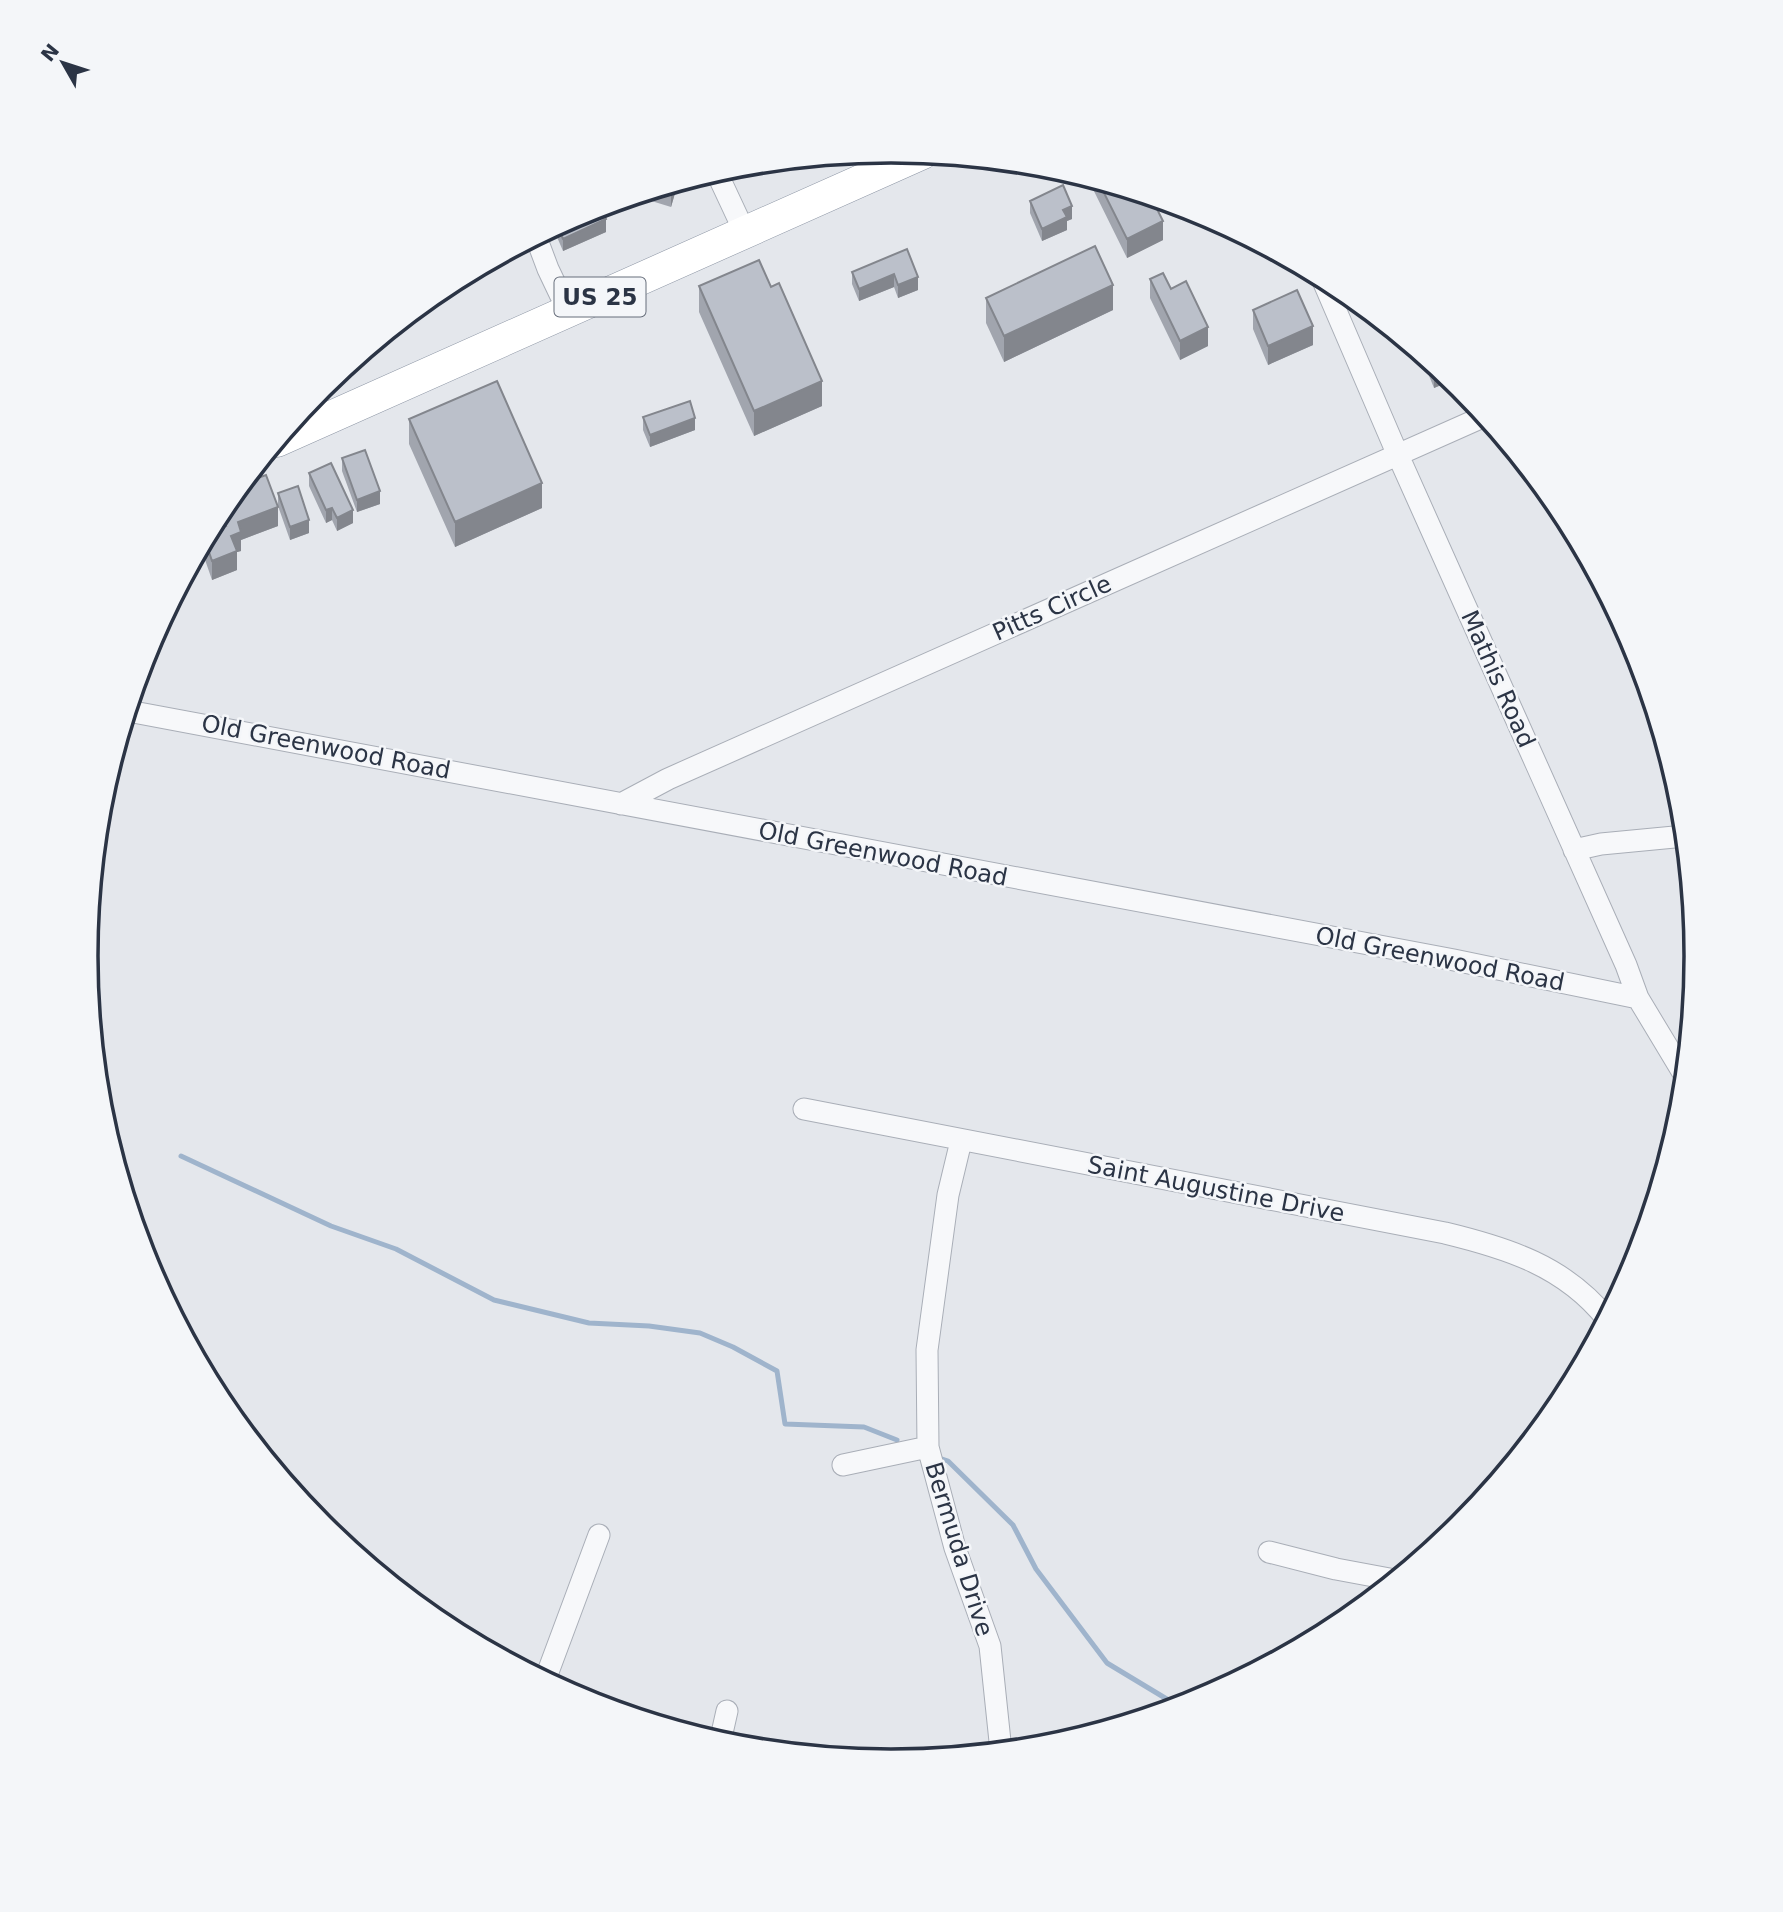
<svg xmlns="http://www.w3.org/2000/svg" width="1783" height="1912" viewBox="0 0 1783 1912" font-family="'DejaVu Sans',sans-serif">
<rect width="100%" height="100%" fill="#e4e7ec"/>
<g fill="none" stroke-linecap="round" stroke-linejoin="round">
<path stroke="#9fb4cc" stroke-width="5" d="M181 1156 331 1226 396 1249 494 1300 589 1323 649 1326 700 1333 733 1347 777 1371 785 1424 864 1427 897 1440
M939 1458 948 1461 1013 1525 1036 1569 1107 1663 1180 1707"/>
<g stroke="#a9aeb7" stroke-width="23">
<path id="minor" d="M716 171 745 233
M536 237 548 269 568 311
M1321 276 1397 453 1626 965 1638 998 1685 1076
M128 711 1454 960 1638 998
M621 804 668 779 1485 416
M1574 850 1601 844 1685 836
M804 1109 1445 1233C1507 1248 1565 1266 1607 1319
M961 1141 948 1195 927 1350 928 1447 955 1548 990 1646 1001 1751
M843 1465 928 1447
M1269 1552 1336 1569 1395 1580
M545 1680 599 1535
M720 1742 727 1711"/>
</g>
<g stroke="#8b94a3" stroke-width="33">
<path id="highway" d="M277 441 923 153"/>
</g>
<use href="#minor" stroke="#f7f8fa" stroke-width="21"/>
<use href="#highway" stroke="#fff" stroke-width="32"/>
</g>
<path fill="#a1a5ae" d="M1087 177 1151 197 1163 240 1127 258Z
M678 183 671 207 645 199V193Z
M1030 201 1072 219 1067 221V230L1042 241 1030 213Z
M584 211 606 232 563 251 554 230V227Z
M907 249 918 290 898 298 894 287 859 301 852 284V272Z
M1150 279 1171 289 1208 346 1180 360 1150 298Z
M699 286 771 287 822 406 754 436 699 312Z
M986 298 1113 310 1004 362 986 323Z
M1253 310 1313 345 1268 365 1253 329Z
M1419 351 1453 380 1434 388Z
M643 417 695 430 650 447 643 430Z
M409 419 542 508 455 547 409 444Z
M342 458 380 504 357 512 342 471Z
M309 473 353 523 337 531 332 520 326 523 309 486Z
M278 493 309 533 290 540 278 506Z
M222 508 278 526 241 540V551L237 552V570L212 580 203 554V543L208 533 220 529 216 518Z"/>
<path fill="#83868d" d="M678 183 671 207V194L674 184Z
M1072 206V219L1067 221V230L1042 241V229L1063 210Z
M606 219V232L563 251V239Z
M1163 221V240L1127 258V239Z
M894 274V287L859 301V289Z
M918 277V290L898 298V285Z
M1113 285V310L1004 362V336Z
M1313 326V345L1268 365V346Z
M1208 327V346L1180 360V341Z
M1434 364 1453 380 1434 388Z
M822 381V406L754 436V411Z
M695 418V430L650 447V435Z
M542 483V508L455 547V522Z
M380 491V504L357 512V500Z
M278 507V526L241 540V551L237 552V570L212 580V561L231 536 238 522Z
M332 508V520L326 523V510Z
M353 510V523L337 531V518Z
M309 520V533L290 540V527Z
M191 573V585L178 590 186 574Z"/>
<path fill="#bbc0ca" stroke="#83868d" stroke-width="2" d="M1098 181 1151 197 1163 221 1127 239Z
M674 184 671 194 656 190Z
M1063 185 1072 206 1063 210 1067 217 1042 229 1030 201Z
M601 206 606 219 563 239 557 226 584 211Z
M1095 246 1113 285 1004 336 986 298Z
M907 249 918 277 898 285 894 274 859 289 852 272Z
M759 260 771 287 779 283 822 381 754 411 699 286Z
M1163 273 1171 289 1186 281 1208 327 1180 341 1150 279Z
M1297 290 1313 326 1268 346 1253 310Z
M497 381 542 483 455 522 409 419Z
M690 401 695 418 650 435 643 417Z
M365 450 380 491 357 500 342 458Z
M331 463 353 510 337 518 332 508 326 510 309 473Z
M266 475 278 507 238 522 241 532 231 536 237 551 212 561 205 540 208 533 226 526 220 511 222 508 241 484Z
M298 486 309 520 290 527 278 493Z"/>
<g text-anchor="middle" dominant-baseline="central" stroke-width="5" stroke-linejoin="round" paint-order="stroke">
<rect fill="#f4f6f9" stroke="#676e7b" stroke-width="2" x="554.5" y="277.5" width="91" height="39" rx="5"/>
<g font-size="23" font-weight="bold" fill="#2b3445">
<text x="600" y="297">US 25</text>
</g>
<g font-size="24" fill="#2b3445" stroke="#f4f6f9">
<text transform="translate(1052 608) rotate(-24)">Pitts Circle</text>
<text transform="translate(1498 679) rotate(66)">Mathis Road</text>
<text transform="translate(326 747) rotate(11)">Old Greenwood Road</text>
<text transform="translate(883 854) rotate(11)">Old Greenwood Road</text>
<text transform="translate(1440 959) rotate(11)">Old Greenwood Road</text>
<text transform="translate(1216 1189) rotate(11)">Saint Augustine Drive</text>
<text transform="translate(959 1549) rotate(73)">Bermuda Drive</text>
</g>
</g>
<path d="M0 0H1783V1912H0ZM98 956a793 793 0 1 1 1586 0a793 793 0 1 1-1586 0Z" fill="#f4f6f9" fill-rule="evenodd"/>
<path fill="none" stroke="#2b3445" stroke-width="3.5" d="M98 956a793 793 0 1 1 1586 0a793 793 0 1 1-1586 0Z"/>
<g transform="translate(63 63) rotate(309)" stroke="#f4f6f9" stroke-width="5" paint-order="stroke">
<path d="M0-5L12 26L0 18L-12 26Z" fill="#2b3445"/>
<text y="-10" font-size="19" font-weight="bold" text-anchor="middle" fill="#2b3445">N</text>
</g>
</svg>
